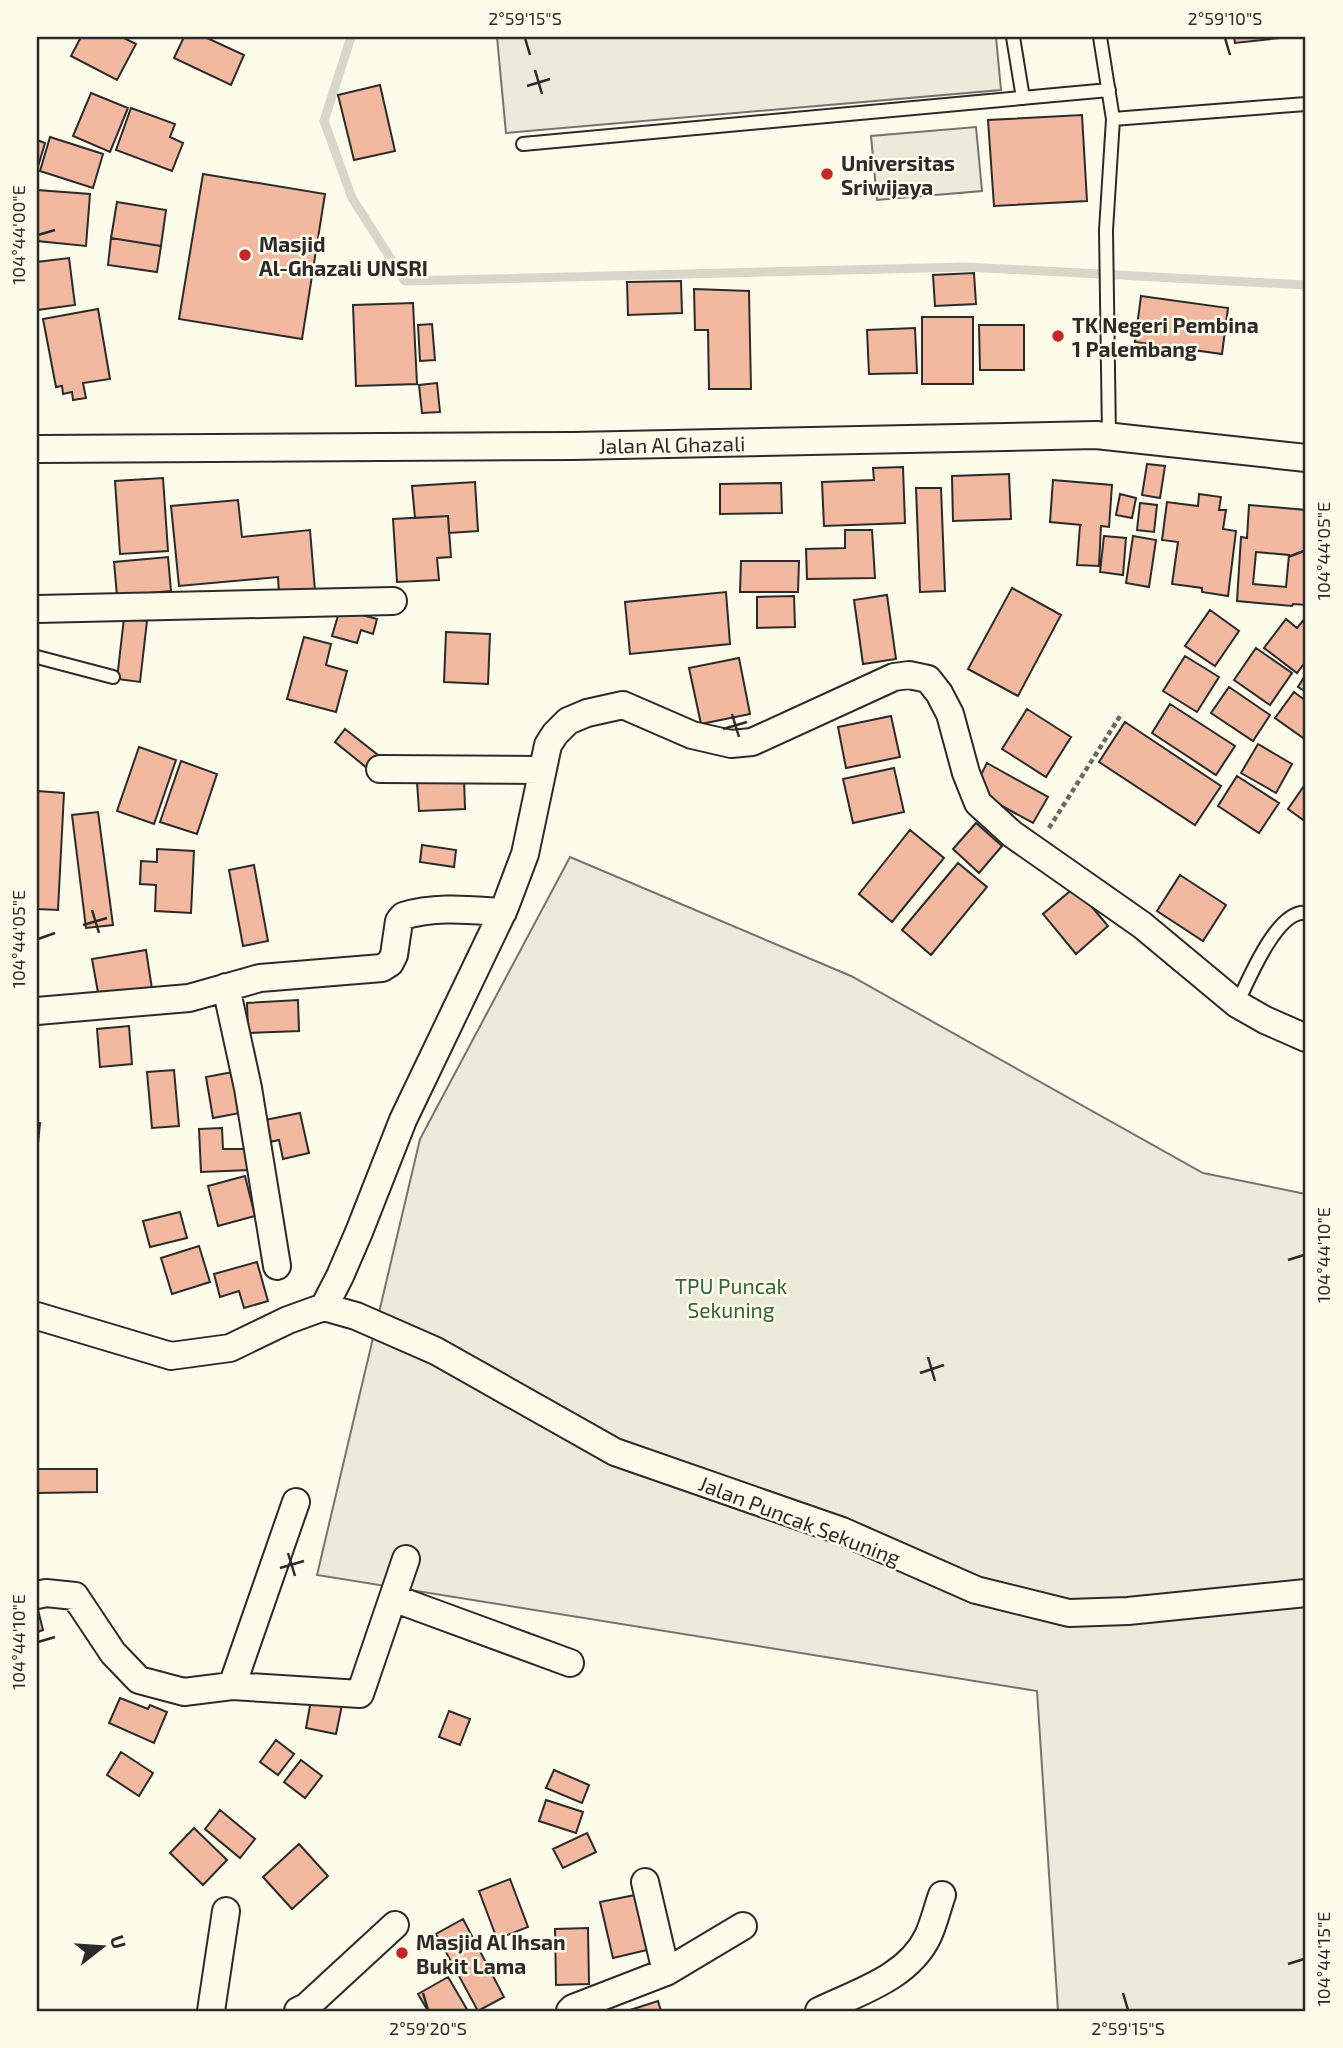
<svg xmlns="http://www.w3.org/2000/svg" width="1343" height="2048" viewBox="0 0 1343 2048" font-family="'Exo 2',sans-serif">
<rect width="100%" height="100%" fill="#fdfbea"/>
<path fill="#ecebdb" stroke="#74746e" stroke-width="2" d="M497 37H996L1001 90 506 133Z
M976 127 982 191 877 200 871 136Z
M570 857 851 976 1203 1173 1306 1194V2011H1058L1037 1691 317 1575 420 1139Z"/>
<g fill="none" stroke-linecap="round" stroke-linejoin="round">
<path stroke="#d8d7c9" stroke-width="9" d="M351 37 324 121 352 198 405 281 967 267 1306 285"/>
</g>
<path fill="#f2b8a0" stroke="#2b2b2b" stroke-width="2" fill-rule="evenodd" d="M81 37H122L136 44 117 80 71 56Z
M184 37H205L244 55 231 85 174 58Z
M1234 37H1289L1235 43Z
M380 85 395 151 354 160 338 95Z
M91 93 128 108 110 152 73 136Z
M131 108 175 124 170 137 183 143 172 171 116 150Z
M1082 115 1087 201 994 206 988 120Z
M50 137 103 154 93 188 40 171Z
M37 140 45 143 37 170Z
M203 174 325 194 302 339 179 319Z
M37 190 90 194 86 246 37 241Z
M117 202 166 210 161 246 111 238Z
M111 238 161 246 157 272 108 265Z
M69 258 75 305 37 310V262Z
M974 273 976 304 935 306 933 275Z
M681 281 682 313 628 315 627 282Z
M694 289 749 291 751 389H709L708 330H695Z
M1141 296 1228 308 1222 354 1135 342Z
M413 303 417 384 356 386 353 305Z
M98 309 110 379 83 383 86 398 73 400 72 392 63 394 62 386 56 387 43 319Z
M922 317H973V384H922Z
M432 324 435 360 420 361 418 325Z
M979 325H1024V370H980Z
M915 328 917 373 869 374 867 330Z
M437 383 440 412 422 413 419 385Z
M1147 464 1165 466 1160 498 1142 495Z
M903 467 905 523 824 526 822 482 874 480 873 468Z
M1009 474 1011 519 953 521 952 476Z
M163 478 168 551 120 554 115 481Z
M1053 480 1112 485 1109 527 1101 526 1099 566 1077 565 1080 525H1082L1050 522Z
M475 482 478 531 449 533 448 516 415 518 412 486Z
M781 483 782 513 720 514V484Z
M916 488H941L945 591 920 592Z
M1120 494 1136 498 1132 518 1116 515Z
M1199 494 1221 497 1219 510H1226L1223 529 1236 531 1228 596 1202 592V588L1172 584 1178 542 1162 540 1167 502 1198 506Z
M238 500 242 537 310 530 315 591 279 594 278 577 179 586 171 506Z
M1140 503 1157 505 1154 532 1137 530Z
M1249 505 1306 510V605L1293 604 1292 606 1237 601 1241 537 1247 538ZM1256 552 1289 555 1286 587 1253 584Z
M448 516 451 557 437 558 439 580 397 582 393 519Z
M845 530H872L875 578 807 579 806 549 845 548Z
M1104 536 1126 538 1123 575 1100 572Z
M1133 536 1156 540 1149 587 1126 583Z
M168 557 171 591 117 596 114 562Z
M741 561H799L798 592H740Z
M1012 588 1061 615 1018 696 968 669Z
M726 592 730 644 630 654 625 602Z
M887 595 896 659 863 664 854 600Z
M794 596 795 627 757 628V597Z
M340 609 377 619 373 634 361 630 357 643 332 636Z
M1210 610 1239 631 1215 666 1185 646Z
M1306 617V661L1297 673 1264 648 1286 619 1297 628Z
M124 618 147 621 140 682 117 679Z
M446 632 490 634 488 684 444 682Z
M304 637 331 644 326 665 347 671 336 712 287 699Z
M1256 648 1292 673 1270 705 1234 680Z
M1185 656 1219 677 1197 712 1163 691Z
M739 658 750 714 701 724 689 668Z
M1306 674V692L1298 687Z
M1229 687 1270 715 1253 741 1211 713Z
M1294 692 1306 701V740L1275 718Z
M1170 704 1235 746 1216 775 1152 733Z
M1027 709 1071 737 1046 777 1002 749Z
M891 716 900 757 846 768 838 727Z
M1125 722 1221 786 1195 825 1099 762Z
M345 729 378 755 367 768 335 742Z
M1258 744 1292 764 1276 793 1241 773Z
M139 747 176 760 154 824 117 811Z
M181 761 217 774 197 834 160 822Z
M987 763 1048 797 1033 823 973 790Z
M894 768 904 812 853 823 843 779Z
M1237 776 1279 803 1259 833 1218 806Z
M464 779 465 809 419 811 417 782Z
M1306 783V822L1288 809Z
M37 791 64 793 58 910 37 909Z
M98 812 113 925 86 928 72 815Z
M976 823 1002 846 979 873 953 849Z
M910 830 944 858 892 922 859 894Z
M422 845 456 850 454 867 420 862Z
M157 849 194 851 191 913 155 911 156 885 140 884 141 861 157 862Z
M958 863 987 887 931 955 902 930Z
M254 865 268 941 243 946 229 870Z
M1180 875 1226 905 1203 941 1157 911Z
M1075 887 1108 926 1076 954 1043 914Z
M146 950 152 989 99 998 92 959Z
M298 1000 299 1031 248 1033 247 1003Z
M129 1026 132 1064 100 1067 97 1029Z
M174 1070 179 1126 152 1128 147 1072Z
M233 1072 240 1113 213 1118 206 1077Z
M300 1113 309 1153 283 1159 279 1140 265 1143 260 1121Z
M37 1123H40L37 1154Z
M222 1128 223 1149H249L250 1170 201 1172 199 1129Z
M245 1176 255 1216 218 1226 208 1186Z
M180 1212 187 1238 150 1247 143 1221Z
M199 1246 210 1282 172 1294 161 1258Z
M257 1262 268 1301 244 1308 239 1291 220 1297 214 1274Z
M37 1469H97V1492L37 1493Z
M37 1606 43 1630 37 1632Z
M120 1698 148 1709 150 1705 167 1712 154 1743 109 1723Z
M311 1700 342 1705 336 1734 306 1728Z
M449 1711 470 1719 460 1745 439 1737Z
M276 1740 294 1754 278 1775 260 1762Z
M121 1752 153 1773 139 1796 107 1775Z
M301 1760 322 1776 305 1798 284 1782Z
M554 1770 589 1785 582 1803 546 1788Z
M546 1800 583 1812 576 1833 539 1821Z
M220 1810 255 1839 240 1858 205 1829Z
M194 1828 227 1860 203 1885 170 1853Z
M587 1833 596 1852 563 1868 553 1849Z
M299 1844 328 1876 292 1909 263 1877Z
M510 1879 528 1927 497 1939 479 1891Z
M635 1895 647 1950 613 1958 600 1902Z
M463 1919 504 1997 478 2011 436 1934Z
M588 1928 589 1984 556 1985 555 1929Z
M448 1977 468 2011H428L418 1994Z
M658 2001 661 2011H627Z"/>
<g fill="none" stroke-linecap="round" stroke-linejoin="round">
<g stroke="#2b2b2b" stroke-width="16">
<path id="service" d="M1013 37 1023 98
M1100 37 1113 119 1106 230 1109 437
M1113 119 1306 104
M523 144 1109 90
M37 657 113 677
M1237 1004C1248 981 1277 909 1306 913"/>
</g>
<g stroke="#2b2b2b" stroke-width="30">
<path id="minor" d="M37 449 573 446 1096 435 1306 458
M37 609 393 601
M380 769 541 770
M226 987 248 1088 277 1266
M37 1011 189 998 260 978 382 968 390 963 394 955 399 921 403 916C436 906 469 910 503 912
M324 1307 356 1316 436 1351 615 1452 842 1531 976 1590 1069 1613 1128 1611 1306 1593
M37 1316 171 1356 230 1348 288 1320 324 1307 340 1276 359 1232 403 1120 505 907 525 854 548 745 555 734 568 721 587 713 623 705 692 735 731 744 752 742 894 677 909 675 928 679 939 693 950 714 966 773 978 803 1012 834 1142 925 1237 1004 1265 1020 1306 1038
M37 1595 46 1593 75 1596 113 1653 139 1680 184 1692 232 1686 360 1694 406 1559
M393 1598 570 1663
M232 1686 296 1502
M645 1882 666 1972
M211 2011 226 1911
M298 2011 306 2007 395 1925
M570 2011 573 2008 666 1972 743 1926
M819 2011C858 1992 908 1978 928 1936 934 1923 937 1909 942 1895"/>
</g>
<path stroke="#6a6964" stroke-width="4.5" stroke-dasharray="5 3.5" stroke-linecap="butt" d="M1049 828 1122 713"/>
<use href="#service" stroke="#fdfbea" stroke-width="12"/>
<use href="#minor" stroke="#fdfbea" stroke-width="26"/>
</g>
<path fill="none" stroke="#2b2b2b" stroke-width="2.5" d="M525 38 530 55M1225 38 1230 55M535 70 542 94M527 86 550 79M38 235 55 230M1288 557 1304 551M732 714 739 737M723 729 747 722M92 910 99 933M83 925 107 918M38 939 55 933M1288 1260 1304 1255M928 1357 935 1381M920 1373 944 1365M288 1553 295 1576M280 1568 304 1561M38 1642 55 1637M1288 1964 1304 1959M423 1993 428 2010M1123 1993 1128 2010"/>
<g fill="#c62828" stroke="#fdfbea" stroke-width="2.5">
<circle cx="827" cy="174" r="7"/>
<circle cx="245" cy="255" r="7"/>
<circle cx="1058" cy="336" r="7"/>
<circle cx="402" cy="1953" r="7"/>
</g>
<g text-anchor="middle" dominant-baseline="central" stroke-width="5" stroke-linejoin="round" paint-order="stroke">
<g font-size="21" font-weight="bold" fill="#2b2b2b" stroke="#fdfbea" text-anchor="start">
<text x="841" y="162">Universitas<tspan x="841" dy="24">Sriwijaya</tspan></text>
<text x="259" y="243">Masjid<tspan x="259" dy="24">Al-Ghazali UNSRI</tspan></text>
<text x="1072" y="324">TK Negeri Pembina<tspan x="1072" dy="24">1 Palembang</tspan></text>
<text x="416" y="1941">Masjid Al Ihsan<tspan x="416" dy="24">Bukit Lama</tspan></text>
</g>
<g font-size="21" fill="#2b2b2b" stroke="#fdfbea">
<text transform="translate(672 444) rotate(-1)">Jalan Al Ghazali</text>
<text transform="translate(800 1520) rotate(21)">Jalan Puncak Sekuning</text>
</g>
<g font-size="21" fill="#34623c" stroke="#fdfbea">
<text x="731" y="1285">TPU Puncak<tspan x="731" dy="24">Sekuning</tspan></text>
</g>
</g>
<rect width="1343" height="2048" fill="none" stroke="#fdfbea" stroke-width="77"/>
<g transform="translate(102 1947) rotate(73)" stroke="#fdfbea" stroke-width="5" paint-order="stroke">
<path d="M0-5L12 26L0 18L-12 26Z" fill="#2b2b2b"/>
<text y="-10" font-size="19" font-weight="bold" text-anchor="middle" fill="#2b2b2b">U</text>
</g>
<rect x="38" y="38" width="1266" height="1972" fill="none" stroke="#2b2b2b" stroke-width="2.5"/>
<g font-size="18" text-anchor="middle" fill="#2b2b2b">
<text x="525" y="25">2°59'15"S</text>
<text x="1225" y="25">2°59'10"S</text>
<text transform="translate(19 235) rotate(-90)" y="6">104°44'00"E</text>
<text transform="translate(1324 551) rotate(-90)" y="6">104°44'05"E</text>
<text transform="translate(19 939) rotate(-90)" y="6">104°44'05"E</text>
<text transform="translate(1324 1255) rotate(-90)" y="6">104°44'10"E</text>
<text transform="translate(19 1642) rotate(-90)" y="6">104°44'10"E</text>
<text transform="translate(1324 1959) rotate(-90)" y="6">104°44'15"E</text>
<text x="428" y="2035">2°59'20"S</text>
<text x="1128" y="2035">2°59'15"S</text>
</g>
</svg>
